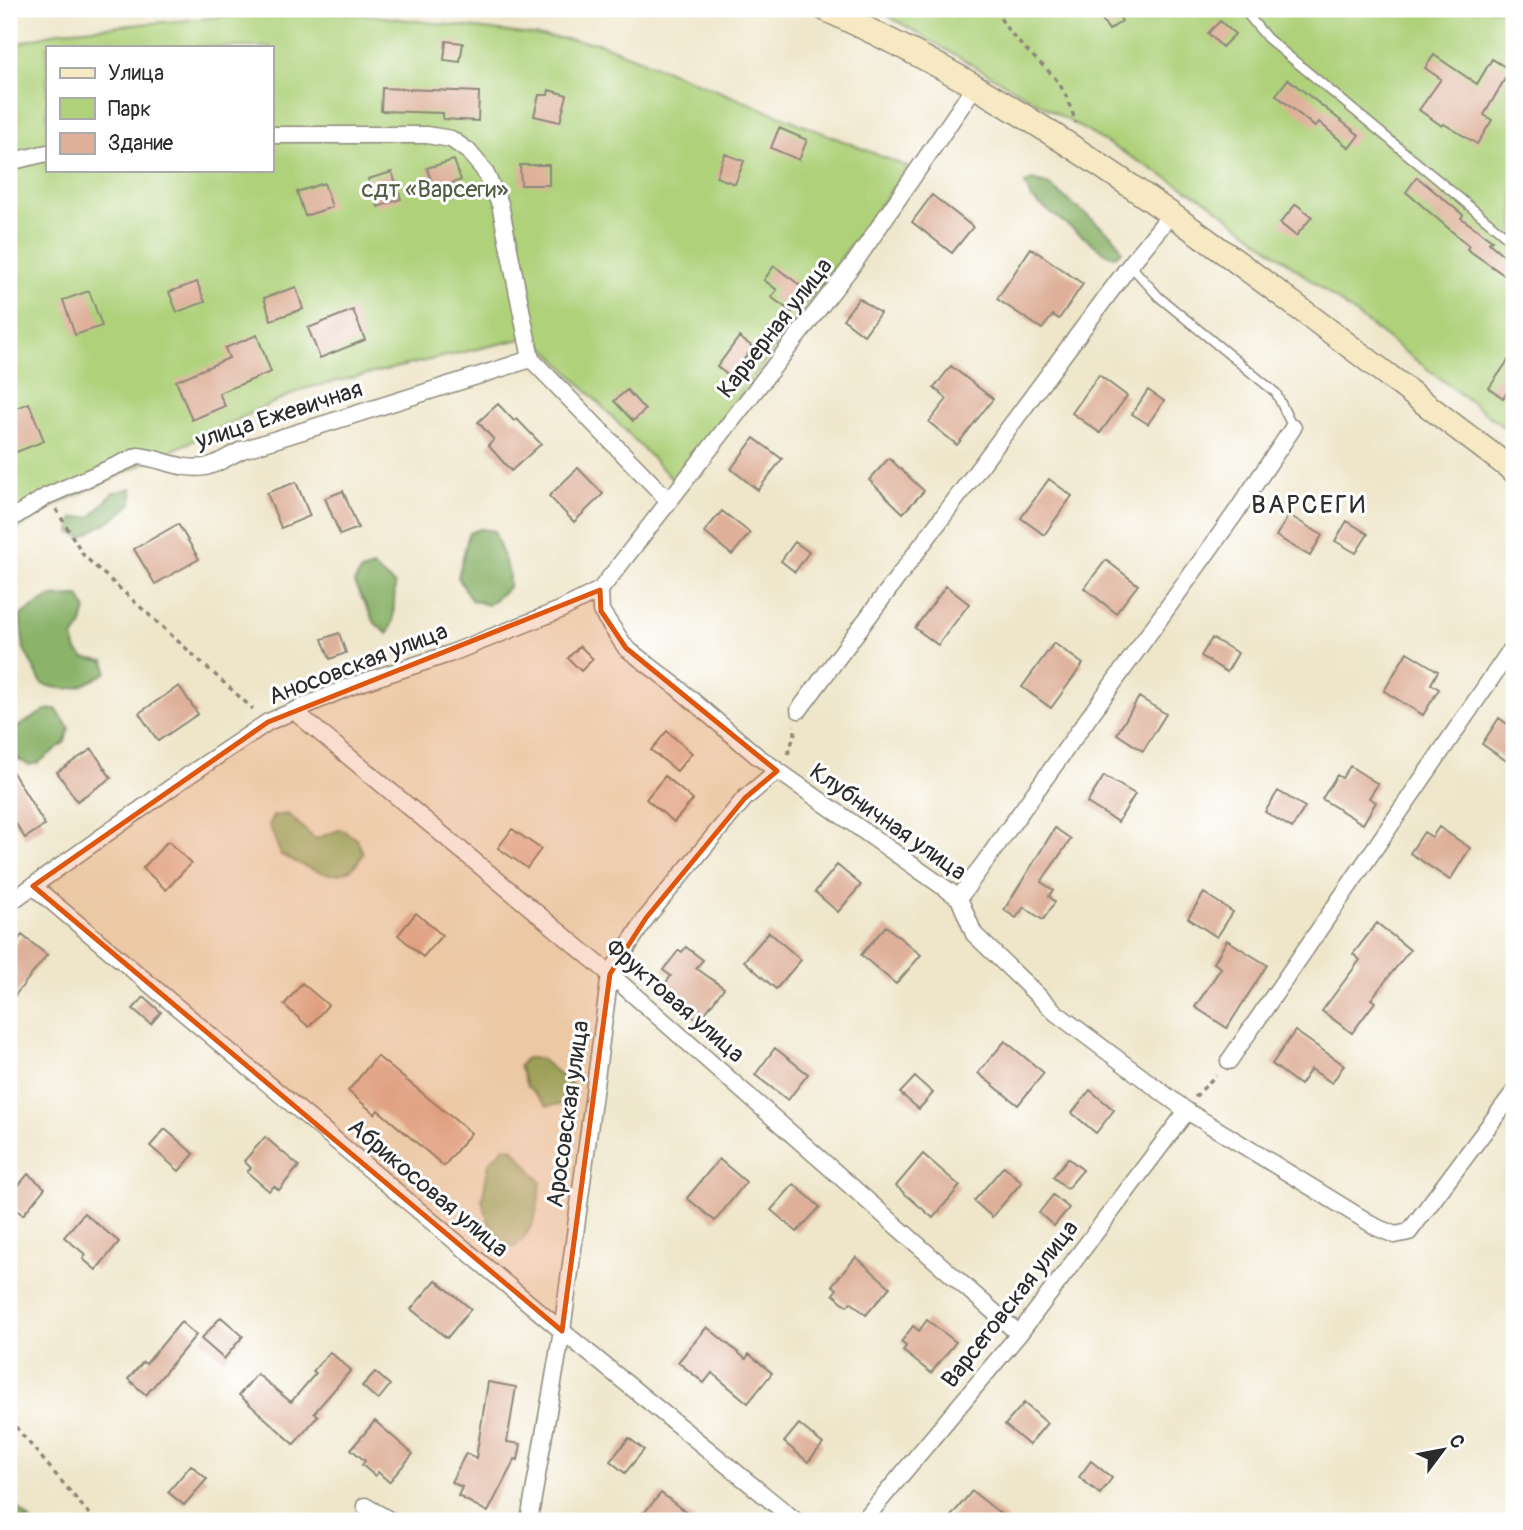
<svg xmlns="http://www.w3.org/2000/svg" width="1523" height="1530" viewBox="0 0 1523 1530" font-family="Pangolin,sans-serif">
<rect width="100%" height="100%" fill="#fff"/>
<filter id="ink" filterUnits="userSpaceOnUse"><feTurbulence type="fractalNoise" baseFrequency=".0143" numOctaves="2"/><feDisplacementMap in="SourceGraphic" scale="14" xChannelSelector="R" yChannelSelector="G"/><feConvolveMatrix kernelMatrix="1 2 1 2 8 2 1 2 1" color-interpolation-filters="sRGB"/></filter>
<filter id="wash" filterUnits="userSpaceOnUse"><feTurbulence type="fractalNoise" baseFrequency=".00686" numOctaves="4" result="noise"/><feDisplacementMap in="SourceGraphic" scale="28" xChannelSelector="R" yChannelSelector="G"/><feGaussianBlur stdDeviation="1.57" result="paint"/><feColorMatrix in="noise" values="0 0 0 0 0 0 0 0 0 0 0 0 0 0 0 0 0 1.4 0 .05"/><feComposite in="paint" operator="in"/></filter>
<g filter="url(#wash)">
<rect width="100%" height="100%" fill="#efe6ca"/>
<path fill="#afd17a" stroke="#6d7e52" stroke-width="2" fill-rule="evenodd" d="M317 9 599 43 908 167 676 483 534 336 303 389 60 503 9 534V46L61 31ZM47 47H271V170H47Z
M876 9H1514V435L1207 201Z"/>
<path fill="#8bb36a" stroke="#5b6f4a" stroke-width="2" d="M1032 180 1049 185 1114 237 1122 251 1115 256 1107 254 1031 198 1025 183Z
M132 488V503L119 515 82 537 71 533 73 518 91 517 113 493Z
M480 529 494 531 509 573V587L488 605 471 600 458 577 469 533Z
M373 567 395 585 393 621 388 634 375 623 354 583 361 571Z
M79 596 86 609 81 627 73 638 77 651 84 658 105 661 107 672C81 687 73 694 42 684L24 649 20 616 49 597Z
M56 709 69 728 65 742 38 763 29 765 9 754V732L46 710Z
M288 814 315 839 341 829 357 839 363 853C346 892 309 868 281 855L269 825 273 816Z
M526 1058H540L572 1085 569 1103 547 1106 527 1086 519 1066Z
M504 1147 513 1148 541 1182C538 1209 536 1227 515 1247L503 1244 489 1223 482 1200 489 1163Z
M9 1499 31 1521H9Z"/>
<g id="blocks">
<path fill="#deb099" d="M1095 9H1114L1122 21 1109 30Z
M1220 21 1235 34 1222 47 1208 33Z
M446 41 463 43 460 62 444 60Z
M1434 55 1477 84 1492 59 1510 70 1484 115 1492 120 1477 144 1444 124 1442 126 1419 110 1441 79 1425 68Z
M1288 79 1359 135 1349 148 1319 122 1315 127 1276 95Z
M382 88 479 92 478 121 443 119V113L381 111Z
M549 90 567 95 560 122 534 116 539 95H548Z
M779 128 807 140 799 160 771 148Z
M725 154 744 161 735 184 716 177Z
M454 160 461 180 434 189 427 168Z
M520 165H549V185H521Z
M392 172 401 199 378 207 368 179Z
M1417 177 1463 215 1461 218 1492 240 1489 243 1514 264V282L1467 249 1469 246 1406 192Z
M324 183 332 207 305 216 297 192Z
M932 195 973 227 952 253 912 222Z
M1296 204 1312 217 1296 236 1280 223Z
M1031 248 1083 284 1059 319 1053 315 1042 329 997 299Z
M774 266 808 291 792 312 771 297 777 290 764 280Z
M197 282 205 302 177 312 169 292Z
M296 287 303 309 271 320 264 298Z
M89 291 102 326 75 335 63 300Z
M859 298 880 313 864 335 843 319Z
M353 310 365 340 320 358 308 328Z
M257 335 271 372 219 393 225 406 192 420 176 381 229 358 225 348Z
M739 337 753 347 731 377 717 367Z
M1514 352V383L1503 398 1489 388Z
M951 366 993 399 957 445 929 422 947 399 934 388Z
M1099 375 1127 396 1100 433 1072 413Z
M627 390 645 410 633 421 614 401Z
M1148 390 1164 401 1148 424 1132 414Z
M29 403 44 441 9 455V411Z
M498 404 514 421 517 419 541 444 511 471 488 445 494 440 478 422Z
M754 438 782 459 758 490 731 469Z
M889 458 924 491 903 513 869 480Z
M578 468 603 494 574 522 549 496Z
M1049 479 1072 496 1044 535 1021 518Z
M296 482 310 516 281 528 267 493Z
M343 491 358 528 340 535 325 498Z
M722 511 750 533 732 555 704 532Z
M1289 515 1322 535 1310 556 1276 536Z
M1347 521 1368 534 1356 553 1335 541Z
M178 524 199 559 155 584 134 549Z
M795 542 809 552 795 572 781 561Z
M1106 560 1138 585 1116 613 1084 588Z
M946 586 969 604 938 645 915 628Z
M339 633 346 653 330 659 322 639Z
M1212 638 1238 653 1227 672 1201 656Z
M1054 643 1083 664 1051 708 1022 687Z
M580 646 593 659 581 671 568 658Z
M1407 652 1438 671 1431 684 1439 689 1423 715 1384 691Z
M179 686 198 714 158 741 139 713Z
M1139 697 1166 714 1143 751 1117 734Z
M1499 718 1514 729V766L1482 744Z
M667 731 692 753 677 771 651 750Z
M92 749 111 778 77 801 57 772Z
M9 766 45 825 25 838 16 824 9 829Z
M1350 766 1378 784 1369 798 1376 802 1363 824 1322 799 1337 775 1342 778Z
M665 776 693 800 674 822 646 799Z
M1104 776 1135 794 1118 822 1087 803Z
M1278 791 1305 807 1292 828 1265 812Z
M1439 827 1470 848 1450 880 1410 853 1424 832 1432 837Z
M1055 828 1071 839 1041 882 1053 890 1049 896 1055 902 1043 920 1024 907 1016 918 1004 910Z
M512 829 541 849 527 868 498 848Z
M168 841 191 863 166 890 143 868Z
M837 865 861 885 838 912 815 892Z
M1204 893 1233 912 1217 937 1188 918Z
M416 913 442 935 423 957 398 935Z
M1377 923 1410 950 1371 999 1375 1002 1352 1033 1322 1011 1360 960 1353 954Z
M886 926 921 955 896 984 861 955Z
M769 932 801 960 776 989 744 961Z
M22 935 47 955 9 1003V952Z
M1227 940 1267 965 1227 1028 1195 1007 1221 968 1214 963Z
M686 947 703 960 696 968 724 988 699 1021 659 991 671 976 663 970 679 950 682 952Z
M302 983 328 1005 309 1027 284 1005Z
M144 997 161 1012 151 1024 133 1009Z
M1295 1031 1344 1065 1332 1083 1311 1069 1300 1085 1272 1064Z
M1005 1041 1044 1073 1018 1105 978 1073Z
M775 1048 808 1074 788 1100 755 1075Z
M377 1056 471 1133 444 1166 378 1110 375 1114 348 1091Z
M915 1077 933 1093 919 1109 900 1093Z
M1090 1090 1114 1110 1096 1133 1072 1113Z
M165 1129 194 1154 179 1171 150 1146Z
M265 1137 299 1166 279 1190 274 1186 269 1191 247 1172 251 1168 244 1161Z
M923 1154 960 1186 933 1218 896 1186Z
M1068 1158 1083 1170 1067 1189 1053 1177Z
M719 1159 746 1182 715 1221 687 1198Z
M1004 1166 1022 1182 992 1217 974 1201Z
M28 1174 45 1188 23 1215 9 1203V1197Z
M794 1184 820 1207 797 1232 771 1210Z
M1053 1195 1069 1208 1054 1226 1039 1213Z
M84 1213 119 1242 96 1270 83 1259 86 1255 64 1237Z
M856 1257 890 1287 866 1315 851 1302 847 1306 833 1294 837 1289 832 1285Z
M436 1280 471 1309 447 1338 411 1309Z
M221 1317 243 1336 224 1359 201 1339Z
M927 1320 956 1342 931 1373 903 1351 906 1346 901 1342 913 1326 919 1331Z
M181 1322 196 1335 146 1395 128 1379 143 1362 146 1364Z
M707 1327 746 1359 749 1354 772 1373 748 1403 712 1373 704 1383 678 1362Z
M330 1352 351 1370 314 1413 318 1416 294 1444 239 1395 257 1374 291 1402 316 1373 313 1371Z
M375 1372 390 1385 378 1400 362 1386Z
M488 1382 516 1387 507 1442 521 1444 518 1460 515 1459 488 1512 458 1496 462 1487 451 1482 466 1453 476 1458Z
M1024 1403 1047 1423 1029 1445 1005 1425Z
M375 1421 413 1454 389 1482 378 1472 375 1476 362 1465 365 1461 351 1449Z
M799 1424 823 1444 808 1462 784 1442Z
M629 1438 644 1450 625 1473 610 1461Z
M1091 1461 1112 1478 1100 1494 1079 1477Z
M191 1465 207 1479 184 1505 168 1492Z
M972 1491 1010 1521H947Z
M661 1493 697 1521H637Z"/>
</g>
</g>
<g filter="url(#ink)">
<use href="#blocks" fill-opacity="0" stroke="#8d887a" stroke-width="2"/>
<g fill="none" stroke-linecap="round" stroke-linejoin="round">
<g stroke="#8d887a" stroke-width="11">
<path id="service" d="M1243 9 1267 38 1514 243
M1130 265 1159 297 1276 393 1293 428"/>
</g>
<g stroke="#8d887a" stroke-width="19">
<path id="minor" d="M271 135H427L451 139 468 151 484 170 500 204 531 359 669 501
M9 162 47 153
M9 520 47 496 138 456C161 458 182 471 205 467 217 465 231 455 242 450L531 359
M600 590 601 611 626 648 672 683 757 756 959 898 974 934 1056 1013 1187 1111 1378 1228 1395 1235 1409 1232 1514 1092
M799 710 1130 265 1171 214
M294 711 610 974 1019 1334
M33 886 562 1331 796 1521
M959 898 1234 515 1293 428
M9 903 186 777 268 722 354 685 449 654 560 610 600 590 855 262 975 86
M1229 1061 1514 645
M365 1506 391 1521
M529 1521 562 1331 610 974 646 918 745 798 777 771
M863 1521 1019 1334 1187 1111"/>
</g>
<g stroke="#8d887a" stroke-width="26">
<path id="secondary" d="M825 9C876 33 927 58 976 87 1166 199 1338 339 1514 471"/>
</g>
<path stroke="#8d887a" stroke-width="3.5" stroke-dasharray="5 5" stroke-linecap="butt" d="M996 9C1008 38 1034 55 1054 77 1066 91 1070 106 1076 123
M56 509 84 556 253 709
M788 754 795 733 794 725
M1195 1097 1216 1075
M9 1419 95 1521"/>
<use href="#service" stroke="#fff" stroke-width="8"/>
<use href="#minor" stroke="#fff" stroke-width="16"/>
<use href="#secondary" stroke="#f7e9c3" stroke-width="23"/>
</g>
</g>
<path fill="#df570e" fill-opacity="0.2" stroke="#df570e" stroke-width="5" stroke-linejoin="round" d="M600 590 601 611 626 648 777 771 745 798 646 918 610 974 562 1331 33 886 268 722Z"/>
<g text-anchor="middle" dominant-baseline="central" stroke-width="6" stroke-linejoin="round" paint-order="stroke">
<g font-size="24" fill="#535d43" stroke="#fff">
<text x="435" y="189">сдт «Варсеги»</text>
</g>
<g font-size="24" fill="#2b2b2b" stroke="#fff">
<text transform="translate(775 328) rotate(-52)">Карьерная улица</text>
<text transform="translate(279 415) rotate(-18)">улица Ежевичная</text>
<text transform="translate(358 664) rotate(-21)">Аносовская улица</text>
<text transform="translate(888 822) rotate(35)">Клубничная улица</text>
<text transform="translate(675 1001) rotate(41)">Фруктовая улица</text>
<text transform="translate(568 1114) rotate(-82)">Аросовская улица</text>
<text transform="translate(428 1188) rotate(40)">Абрикосовая улица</text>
<text transform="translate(1010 1304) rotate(-52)">Варсеговская улица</text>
</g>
<g font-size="26" letter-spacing="2" fill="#2b2b2b" stroke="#fff">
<text x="1309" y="505">ВАРСЕГИ</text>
</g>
</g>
<rect width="1523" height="1530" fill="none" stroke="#fff" stroke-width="35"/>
<rect x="46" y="46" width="228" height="126" fill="#ffffff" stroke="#aaaaaa" stroke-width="2"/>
<rect x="60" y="68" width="35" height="10" fill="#f7e9c3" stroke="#aaaaaa" stroke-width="2"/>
<text x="108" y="80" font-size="21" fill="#2b2b2b">Улица</text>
<rect x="60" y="98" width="35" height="21" fill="#afd17a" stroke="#aaaaaa" stroke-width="2"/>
<text x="108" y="116" font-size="21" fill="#2b2b2b">Парк</text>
<rect x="60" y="133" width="35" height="21" fill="#deb099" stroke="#aaaaaa" stroke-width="2"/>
<text x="108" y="150" font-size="21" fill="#2b2b2b">Здание</text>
<g transform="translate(1443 1450) rotate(58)" stroke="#ffffff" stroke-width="5" paint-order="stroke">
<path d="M0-5L12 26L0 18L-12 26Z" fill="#2b2b2b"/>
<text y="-10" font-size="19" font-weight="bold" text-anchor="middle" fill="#2b2b2b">С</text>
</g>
</svg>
